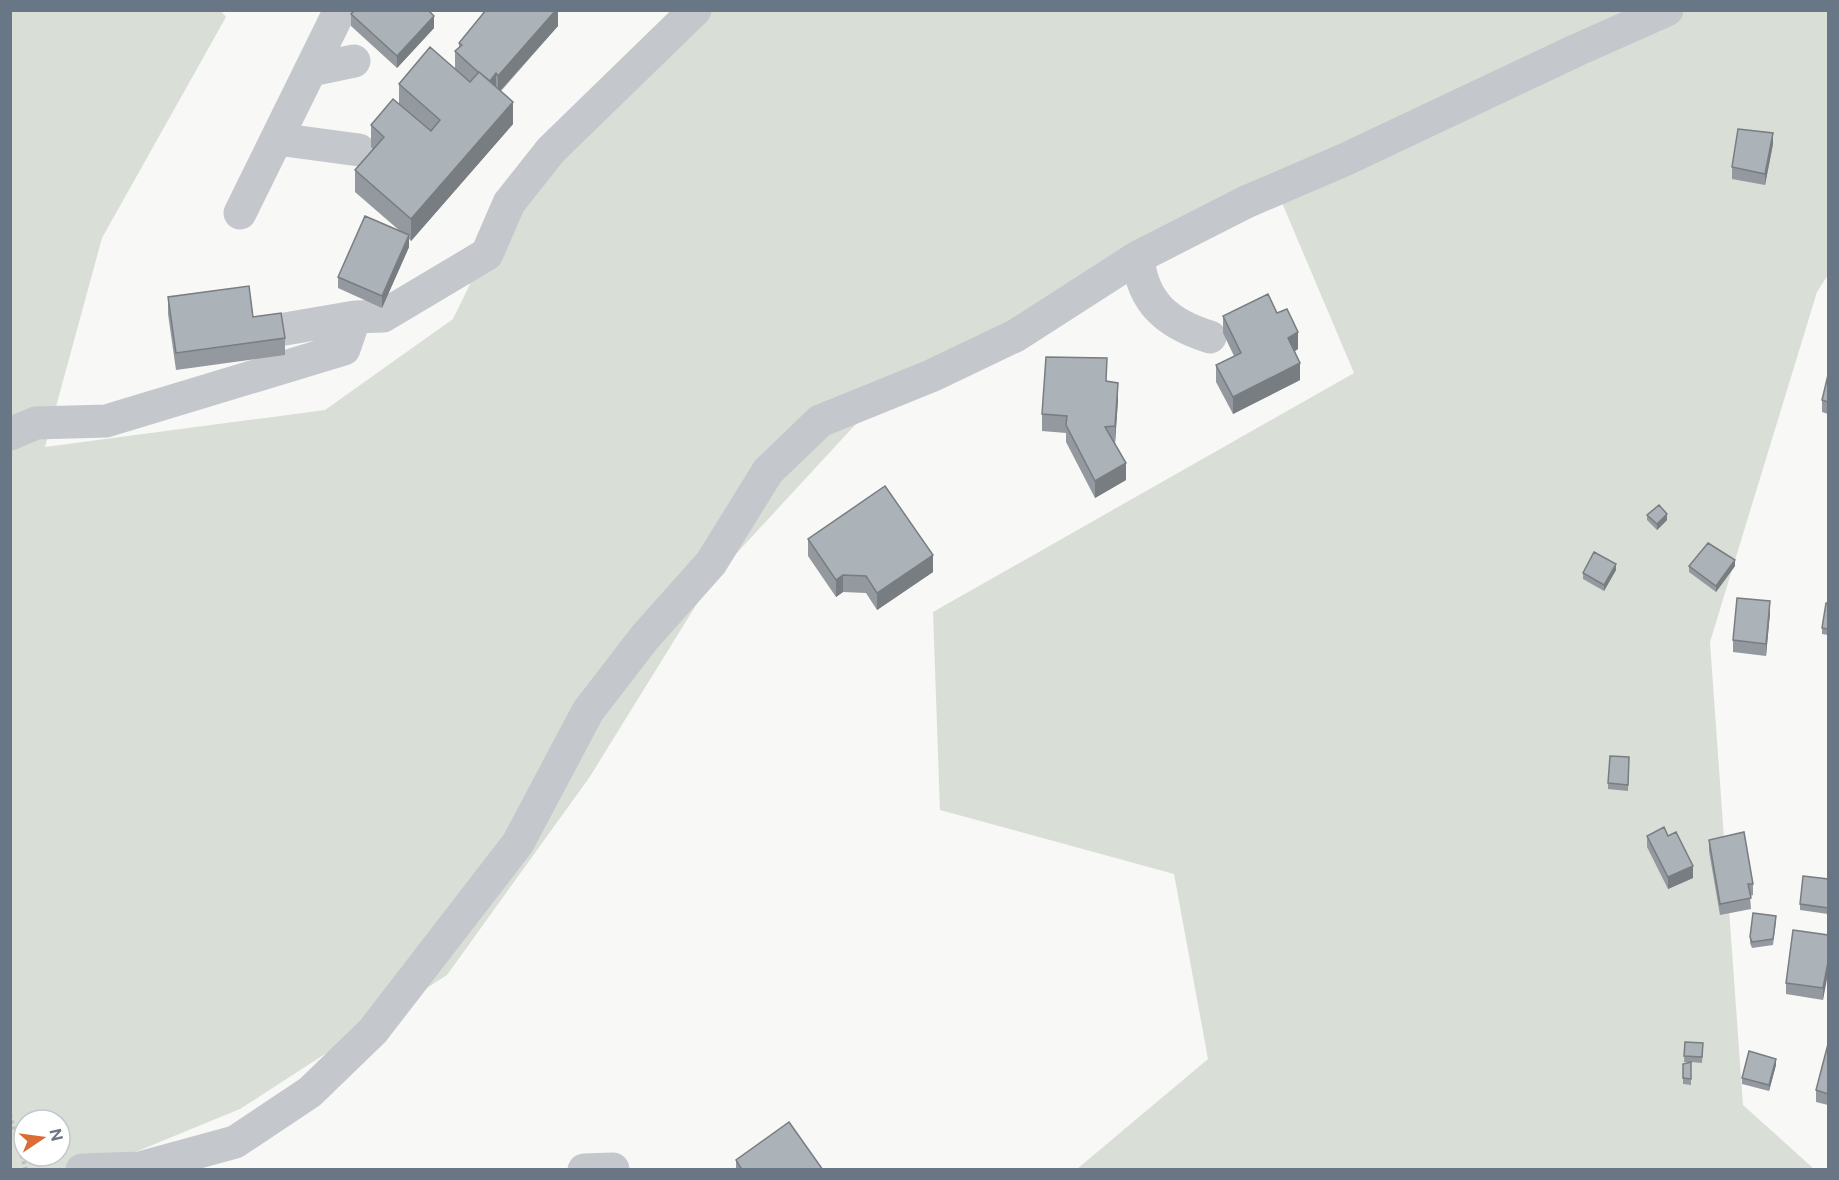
<svg xmlns="http://www.w3.org/2000/svg" width="1839" height="1180" viewBox="0 0 1839 1180" font-family="'Public Sans',sans-serif">
<rect width="100%" height="100%" fill="#f8f8f6"/>
<path fill="#d9dfd7" fill-rule="evenodd" d="M220 10 226 17 102 238 45 447 325 410 453 319 535 151 710 11H1828V275L1817 292 1710 642 1743 1105 1814 1169H1077L1208 1059 1174 874 940 810 933 612 1354 373 1277 191 971 351 855 425 711 581 589 778 447 975 240 1109 94 1169H11L10 11ZM24 1120H60V1156H24Z"/>
<g fill="none" stroke-linecap="round" stroke-linejoin="round">
<path stroke="#bcbec1" stroke-width="4" stroke-dasharray="3 3" stroke-linecap="butt" d="M10 1115 26 1170"/>
<path stroke="#c4c7cb" stroke-width="33" d="M311 70 354 61
M277 139 359 150
M240 213 340 10
M1138 257C1142 303 1168 324 1210 337
M285 329 355 317 383 316 487 254 509 203 551 150 695 10
M10 434 36 423 106 421 344 349 355 317
M82 1170 140 1168 235 1142 310 1092 373 1031 518 843 588 711 645 637 711 563 768 471 820 421 931 376 1015 336 1138 257 1246 202 1344 160 1577 50 1667 10
M584 1170 613 1169"/>
</g>
<path fill="#93999e" d="M558 10V26L501 91 513 124 411 241 409 239V247L382 308 338 288V277L400 231 355 192V170L373 149 371 147V125L399 104V84L455 68V51L459 48V43Z
M351 14 434 28 397 68 351 26Z
M1773 144 1765 185 1732 179V167Z
M168 297 253 317 285 338V355L176 370 168 314Z
M1277 313 1298 349 1294 352 1300 380 1233 414 1216 382V365L1234 356 1223 333V316Z
M1828 375V414L1822 412V400Z
M1107 381 1118 400 1115 443 1126 480 1095 498 1066 442V433L1042 431V414Z
M1647 515 1667 520 1657 530 1647 520Z
M808 539 933 572 877 610 866 593 843 592 836 597 808 556Z
M1689 566H1735L1716 592 1689 572Z
M1616 570 1604 591 1583 579V573Z
M1828 603V635L1822 634V628Z
M1770 613 1766 656 1733 652V640Z
M1629 757 1628 791 1608 789V783Z
M1647 836H1668L1693 878 1668 889 1647 847Z
M1709 840 1753 884V895L1750 896 1751 909 1720 915 1709 851Z
M1828 879V914L1800 910V904Z
M1776 922 1773 945 1752 948 1750 943V937Z
M1828 935 1823 1000 1786 994V983Z
M1685 1042 1703 1049 1702 1063 1691 1062V1085L1683 1084V1064L1690 1062H1684Z
M1828 1044V1105L1816 1102V1090Z
M1776 1065 1769 1091 1742 1084V1078Z
M736 1160 823 1170H736Z"/>
<path fill="#787d81" d="M556 10H558V26L498 93V76Z
M434 16V28L397 68V56Z
M496 73V90L489 82Z
M513 102V124L411 241V219Z
M1773 133V144L1765 185V174Z
M409 235V247L382 308V296Z
M1298 332V349L1288 355V338Z
M1300 363V380L1233 414V397Z
M1118 383V400L1115 443V426Z
M1126 463V480L1095 498V481Z
M1667 514V520L1657 530V524Z
M933 555V572L877 610V593Z
M1735 560V566L1716 592V586Z
M1616 564V570L1604 591V585Z
M843 575V592L836 597V580Z
M1770 601V613L1766 656V644Z
M1693 866V878L1668 889V877Z
M1828 962V974L1823 1000V988Z
M1776 1059V1065L1769 1091V1085Z"/>
<path fill="#abb2b8" stroke="#787d81" stroke-width="1.5" d="M355 10H428L434 16 397 56 351 14Z
M486 10H556L498 76 496 73 490 81 479 72H478L455 51 462 45 459 43Z
M430 47 470 82 479 72 513 102 411 219 355 170 384 137 371 125 393 99 431 131 440 120 399 84Z
M1738 129 1773 133 1765 174 1732 167Z
M365 216 409 235 382 296 338 277Z
M249 286 253 317 281 313 285 338 176 353 168 297Z
M1268 294 1277 313 1287 309 1298 332 1288 338 1300 363 1233 397 1216 365 1241 353 1223 316Z
M1046 357 1107 358 1106 381 1118 383 1115 426 1105 427 1126 463 1095 481 1066 425 1067 416 1042 414Z
M1828 375V402L1822 400Z
M885 486 933 555 877 593 866 576 843 575 836 580 808 539Z
M1659 505 1667 514 1657 524 1647 515Z
M1708 543 1735 560 1716 586 1689 566Z
M1594 552 1616 564 1604 585 1583 573Z
M1737 598 1770 601 1766 644 1733 640Z
M1826 603H1828V629L1822 628Z
M1610 756 1629 757 1628 785 1608 783Z
M1664 827 1668 836 1676 832 1693 866 1668 877 1647 836Z
M1744 832 1753 884H1748L1751 898 1720 904 1709 840Z
M1803 876 1828 879V908L1800 904Z
M1753 913 1776 916 1773 939 1752 942 1750 937Z
M1793 930 1828 935V962L1823 988 1786 983Z
M1685 1042 1703 1043 1702 1057 1684 1056Z
M1828 1044V1094L1816 1090Z
M1749 1051 1776 1059 1769 1085 1742 1078Z
M1691 1062V1079L1683 1078V1064Z
M789 1122 823 1170H742L736 1160Z"/>
<rect width="1839" height="1180" fill="none" stroke="#697685" stroke-width="24"/>
<g transform="translate(42 1138) rotate(77)"><circle r="28" fill="#ffffff" stroke="#c3c8ce" stroke-width="1.5"/>
<path d="M0-4.5L10 22L0 15L-10 22Z" fill="#da6c34"/>
<text y="-9" font-size="16" font-weight="bold" text-anchor="middle" fill="#697685">N</text>
</g>
</svg>
